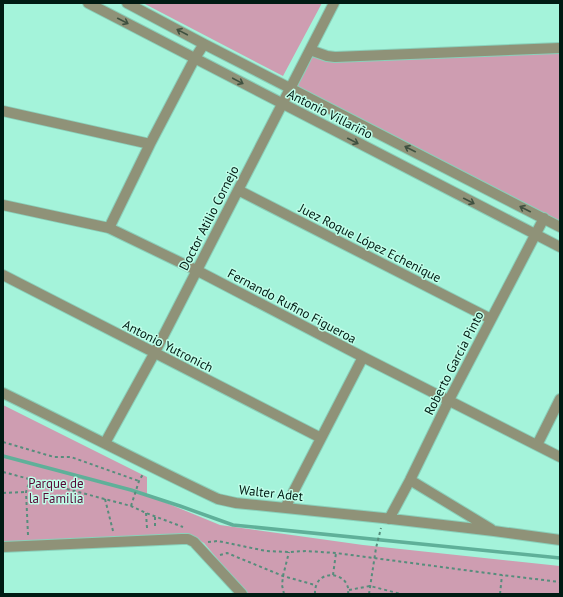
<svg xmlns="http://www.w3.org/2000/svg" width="563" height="597" viewBox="0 0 563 597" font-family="'PT Sans',sans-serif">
<rect width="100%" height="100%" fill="#a4f3da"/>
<path fill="#ce9db1" d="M143 3H322L283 76Z
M560 47V227L291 88 310 50 336 57Z
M3 405 147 477V495L220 525 363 545 560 566V594H247L204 543 191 536 3 547Z"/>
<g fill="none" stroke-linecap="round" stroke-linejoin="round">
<path stroke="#5fb099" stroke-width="3.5" d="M3 456 131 490 180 506 233 525 560 558"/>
<g stroke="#8ad0ba" stroke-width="12">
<path id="minor" d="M88 3 560 247
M127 3 204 44 560 227
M310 50 327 56 335 57 560 48
M3 111 150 144
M238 190 491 319
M3 205 109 228 196 270 363 357 560 457
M109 228 150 144 195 58 204 44
M3 275 321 438
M3 393C75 428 146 465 218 499L236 503 383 518 494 531 560 540
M105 443 154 354 334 3
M537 445 560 399
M410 480 491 529
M285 508 363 357
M389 519 410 480 449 400 544 218
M3 547 182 539H188L194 542 242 594"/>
</g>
<path stroke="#568d7c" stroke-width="2" stroke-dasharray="3 3" stroke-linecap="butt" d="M3 442 54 457H71L139 481
M3 472 131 506 146 513 183 527
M3 493 26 492
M105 499 113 531
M131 506 139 481 143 474
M146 513 147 528
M155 517V528
M28 535 26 492 30 480
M208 542 218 541 266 551 289 552 306 551 336 553 502 575 560 582
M220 555 227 553 283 576 315 585
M333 575 336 553
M349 590 370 586 401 594
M284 594 282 585 283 576 289 552
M315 594C314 566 352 572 348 594
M369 594 376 548 381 528
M500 594 502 575"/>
<use href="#minor" stroke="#8f9278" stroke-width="10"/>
</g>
<defs><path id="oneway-shaft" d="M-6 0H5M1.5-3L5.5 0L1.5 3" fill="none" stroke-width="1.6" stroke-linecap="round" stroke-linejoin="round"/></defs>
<g stroke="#405140">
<use href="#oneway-shaft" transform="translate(123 21) rotate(27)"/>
<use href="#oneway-shaft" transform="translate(182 32) rotate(-152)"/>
<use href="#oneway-shaft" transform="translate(238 81) rotate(28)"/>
<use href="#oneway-shaft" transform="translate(353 141) rotate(27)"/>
<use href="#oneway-shaft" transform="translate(410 149) rotate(-153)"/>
<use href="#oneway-shaft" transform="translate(469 201) rotate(27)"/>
<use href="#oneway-shaft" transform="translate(525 209) rotate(-153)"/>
</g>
<g text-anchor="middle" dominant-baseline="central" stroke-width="3" stroke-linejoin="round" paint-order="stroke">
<g font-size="13" fill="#001b13" stroke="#bffde8">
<text transform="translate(330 114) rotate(27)">Antonio Villariño</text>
<text transform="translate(209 218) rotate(-63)">Doctor Atilio Cornejo</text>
<text transform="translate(370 243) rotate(27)">Juez Roque López Echenique</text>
<text transform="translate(292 306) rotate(28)">Fernando Rufino Figueroa</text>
<text transform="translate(168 346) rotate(27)">Antonio Yutronich</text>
<text transform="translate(454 363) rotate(-63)">Roberto García Pinto</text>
<text transform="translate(271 493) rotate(6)">Walter Adet</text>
</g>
<g font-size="13" fill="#580836" stroke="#bffde8">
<text x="56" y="483">Parque de<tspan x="56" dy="15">la Familia</tspan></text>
</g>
</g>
<rect width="563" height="597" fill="none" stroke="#001b13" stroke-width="8"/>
</svg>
